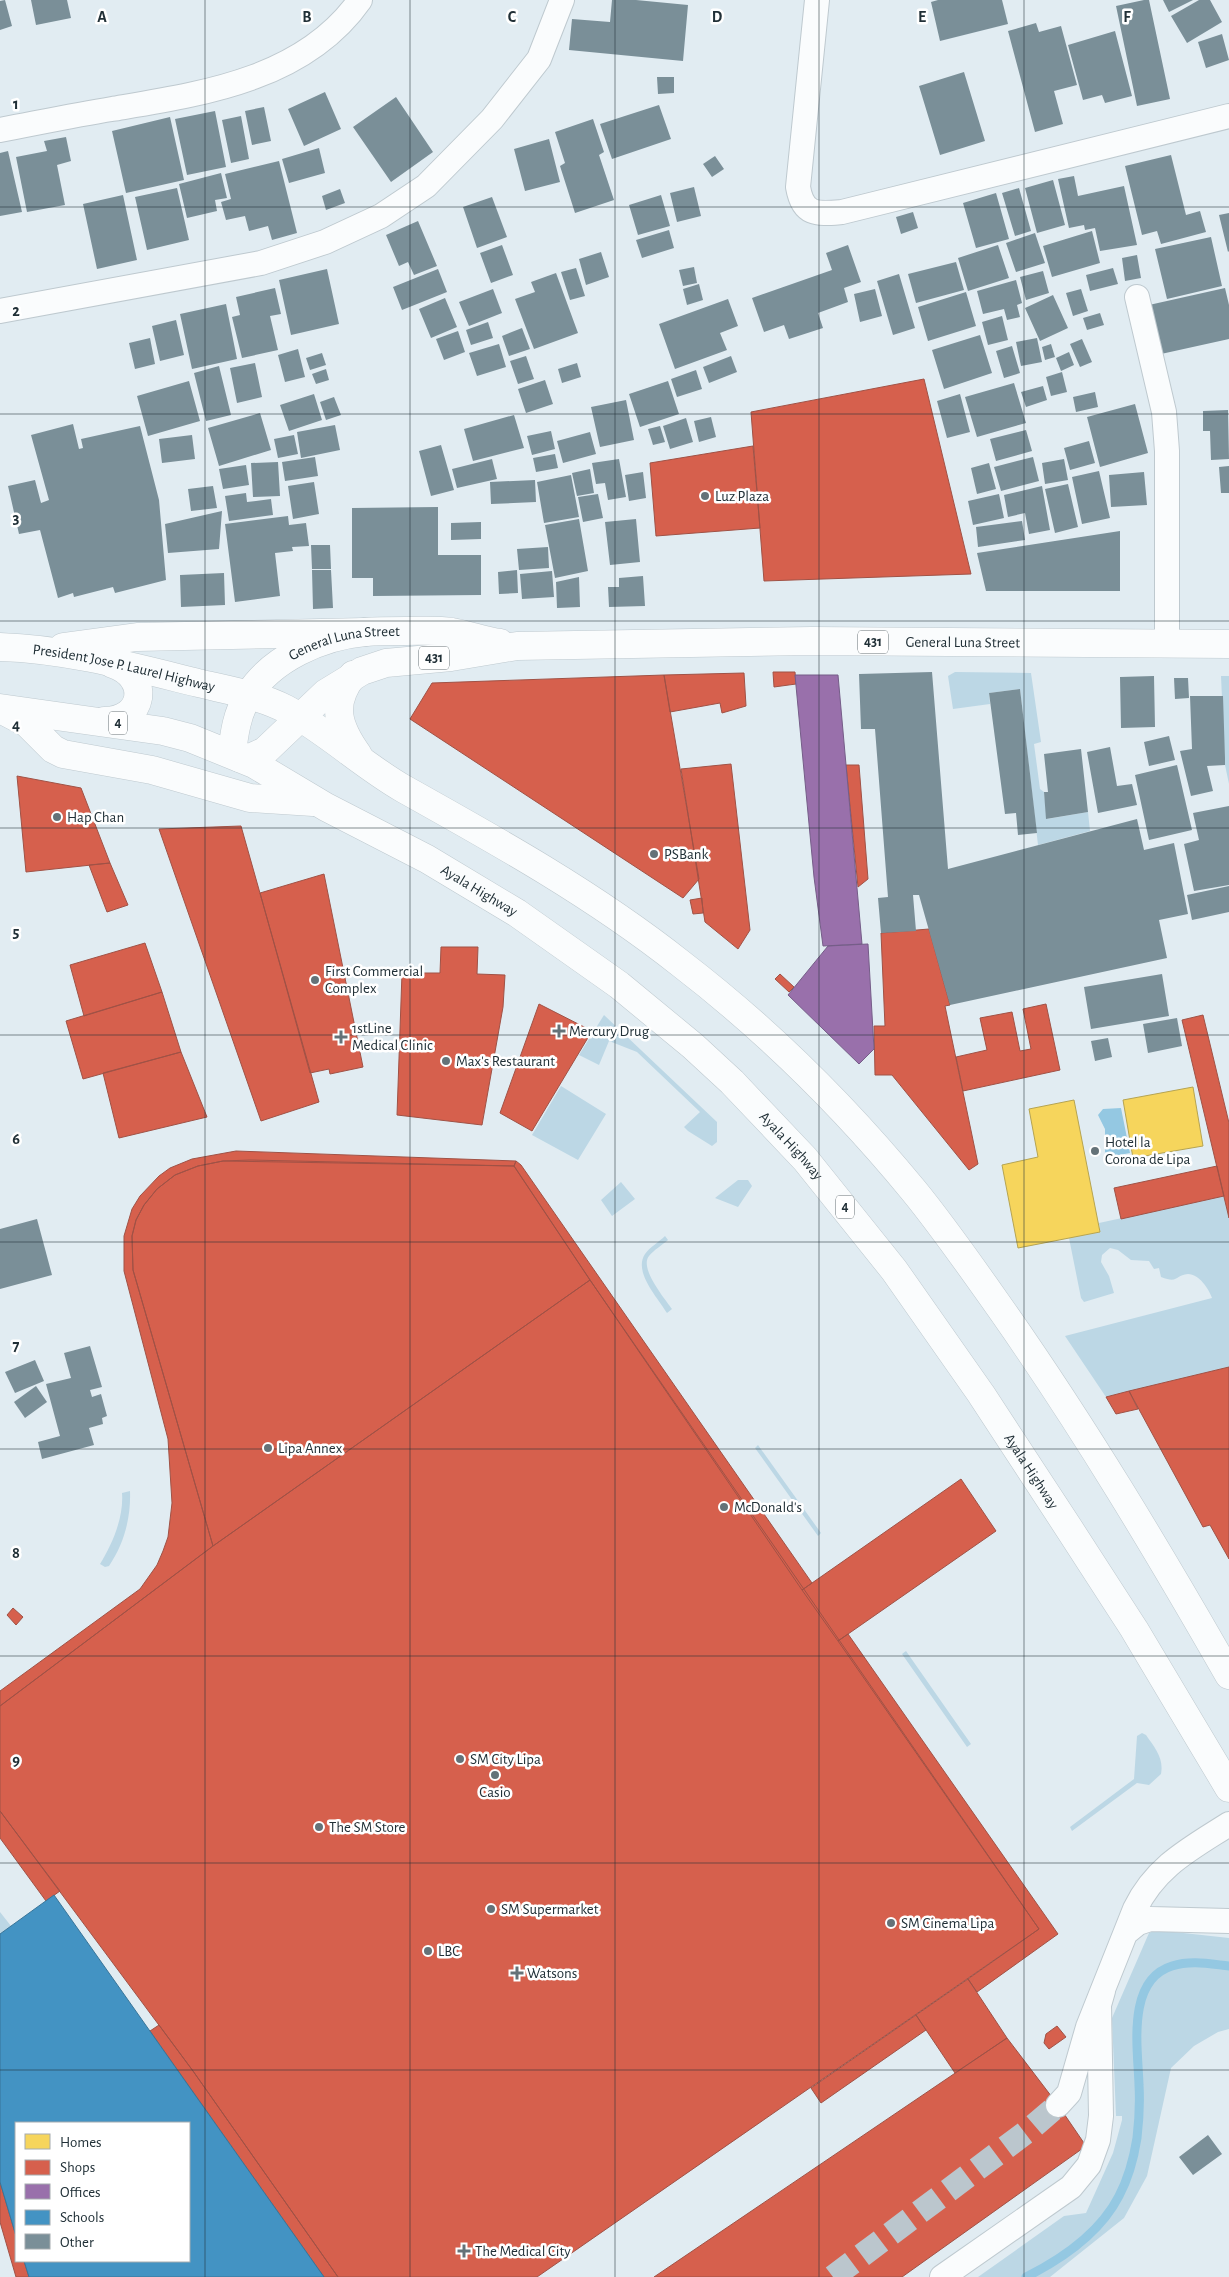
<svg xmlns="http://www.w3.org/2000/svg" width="1229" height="2277" viewBox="0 0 1229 2277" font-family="'Alegreya Sans',sans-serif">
<rect width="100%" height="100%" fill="#e1ecf2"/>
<path fill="#bcd7e5" d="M955 672 1031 673 1041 742 1034 744 1040 789 1044 792 1047 819 1088 812 1090 831 1038 845 1020 689 989 693 990 704 953 709 948 676Z
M1221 676H1229V784L1225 765Z
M604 1015 717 1122V1142L712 1146 688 1131 684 1127 700 1112 637 1052 609 1041 599 1065 579 1055Z
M561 1086 606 1114 578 1160 532 1135Z
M738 1180H748L752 1186 738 1207 715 1198Z
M621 1182 635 1199 612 1216 601 1200Z
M1224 1196 1229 1218V1367L1106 1397 1065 1336 1212 1298C1209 1289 1199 1274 1188 1274 1175 1275 1179 1284 1161 1277L1159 1268 1154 1269 1149 1261 1131 1260 1118 1250 1110 1248 1102 1255 1101 1262 1109 1276 1114 1293 1084 1302 1081 1298 1069 1238 1100 1232 1099 1223Z
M665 1236 668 1240C662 1245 654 1250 649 1256 639 1268 665 1299 672 1309L667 1313C658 1298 633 1272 645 1254 650 1247 659 1242 665 1236Z
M758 1445 821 1533 818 1536 755 1448Z
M130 1491C131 1518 124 1544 109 1566L105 1567 100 1564C112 1545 124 1517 122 1493Z
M906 1651 971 1744 967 1747 902 1654Z
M1142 1733 1146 1735C1155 1748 1164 1758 1161 1774L1149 1785 1137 1783 1072 1831 1070 1827 1134 1779 1137 1736Z
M0 1912 11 1926 0 1934Z
M1156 1930 1229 1938V2029L1218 2032 1194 2046 1171 2068 1147 2176 1124 2218 1050 2277H978L1064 2216 1086 2213 1113 2153 1122 2120V2116H1116L1112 2018 1149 1933Z"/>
<path fill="#94c8e2" d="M1121 1108 1130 1153 1114 1156 1105 1152V1129L1098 1115 1103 1109Z"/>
<path fill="#f6d55c" stroke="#b6a451" d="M1193 1087 1203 1146 1133 1158 1123 1100Z
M1074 1100 1100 1232 1018 1248 1002 1165 1038 1157 1029 1109Z"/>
<path fill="#d6604d" stroke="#a05246" d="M924 379 971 574 764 581 751 412Z
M753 446 760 528 656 536 650 463Z
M773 672H795L796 684 774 687Z
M744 673 746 706 722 713 720 703 670 712 664 675Z
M664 675 699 879 683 898 410 719 432 683Z
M731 764 750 930 738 949 705 922 681 769Z
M846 765H859L868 879 858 887Z
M17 776 81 788 110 863 26 872Z
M241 826 319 1102 261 1121 159 829Z
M110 863 128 905 107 912 89 865Z
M324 874 363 1067 330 1074 329 1069 310 1073 260 893Z
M702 898 703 913 693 914 690 900Z
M929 929 950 1005 945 1006 978 1164 969 1170 892 1075H875L874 1026H885L881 933Z
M145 943 162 992 84 1016 70 965Z
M441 947H478L477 974 505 975 503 1007 482 1125 397 1115 402 973H440Z
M780 974 794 987 789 992 775 979Z
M162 992 181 1052 83 1079 66 1021Z
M539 1004 592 1031 532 1131 500 1113Z
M1046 1004 1060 1070 963 1091 956 1057 987 1050 980 1018 1012 1012 1020 1051 1031 1049 1023 1009Z
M1203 1015 1229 1123V1218L1182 1020Z
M181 1052 207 1117 119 1138 103 1073Z
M236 1151 516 1161 514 1166 223 1161 198 1166 175 1175 157 1189 144 1205 136 1220 132 1236 133 1270 213 1546 0 1706V1691L140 1589 157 1565 163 1551 168 1537 172 1503 168 1439 124 1271V1236L132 1209 140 1196 159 1176 170 1168 192 1159Z
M250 1160 514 1166 590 1280 213 1546 133 1270 132 1236 136 1220 144 1205 157 1189 175 1175 198 1166 223 1161Z
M516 1161 521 1165 812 1583 802 1590 590 1280 514 1166Z
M1217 1166 1224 1196 1121 1219 1114 1188Z
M590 1280 1039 1929 537 2277H338L193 2071 0 1811V1706L213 1546Z
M1229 1367V1559L1210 1525 1203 1527 1129 1391Z
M1129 1391 1138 1409 1116 1414 1106 1397Z
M961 1479 996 1531 838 1641 802 1590Z
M13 1608 23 1617 16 1625 7 1615Z
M848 1634 1058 1934 977 1992 968 1979 1039 1929 838 1641Z
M0 1811 60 1891 46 1901 0 1838Z
M968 1979 1007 2038 955 2073 916 2015Z
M916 2015 926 2030 821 2103 811 2088Z
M159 2025 193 2071 338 2277H324L150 2031Z
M1057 2026 1066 2037 1049 2049 1044 2043 1046 2034Z
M1007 2038 1058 2105 1086 2146 902 2277H654Z
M0 2182 16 2236V2261H24L29 2277H16L0 2222Z"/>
<path fill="#9970ab" stroke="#755d88" d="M795 675H838L862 944 823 946 814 877Z
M868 944 874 1049 859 1064 788 995 828 946Z"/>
<path fill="#4393c3" stroke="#397599" d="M54 1895 183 2078 324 2277H29L24 2261H189V2123H16V2236L0 2182V1934Z"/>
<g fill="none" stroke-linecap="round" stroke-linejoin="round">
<path stroke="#94c8e2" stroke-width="9" d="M1026 2277C1062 2259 1100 2233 1119 2196 1128 2179 1134 2157 1137 2138 1139 2121 1140 2102 1139 2085 1138 2049 1126 1980 1172 1966 1191 1960 1210 1964 1229 1966"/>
</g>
<path fill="#7a8f98" d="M5 0 12 26 0 30V1Z
M31 0H67L71 18 36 25Z
M612 0H636L688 5 683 61 569 50 572 19 610 22Z
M938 0H1002L1008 24 940 41 931 2Z
M1144 0H1149L1170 99 1137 106 1116 6Z
M1163 0H1193L1169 12Z
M1199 0H1210L1222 22 1187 43 1171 16Z
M1036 23 1039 32 1061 26 1077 85 1054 91 1063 124 1035 132 1008 31Z
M1115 31 1132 96 1105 103 1102 95 1083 100 1068 45Z
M1222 34 1229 60 1206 68 1198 42Z
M964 72 985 141 940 155 919 86Z
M657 77H674V93L658 94Z
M325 92 341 129 304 146 288 109Z
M396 97 433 152 391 182 353 127Z
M659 105 671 139 612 159 600 124Z
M264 107 271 141 252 145 245 111Z
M215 111 226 167 187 175 175 119Z
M241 116 249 159 231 163 222 120Z
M170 117 184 180 126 193 112 131Z
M593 119 604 152 599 155 614 200 575 213 560 166 565 163 555 132Z
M66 137 71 161 57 165 65 205 27 212 16 157 47 151 44 141Z
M549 139 560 182 525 191 514 149Z
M319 148 325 173 289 183 282 159Z
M8 151 22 212 0 216V153Z
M1171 155 1186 215 1200 211 1206 232 1161 244 1157 231 1142 235 1125 166Z
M715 156 724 169 712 177 703 164Z
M279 161 297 233 272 240 268 226 249 231 245 216 226 220 221 202 231 199 225 174Z
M221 173 227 198 215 200 217 211 187 218 179 184Z
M1074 176 1078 196 1124 186 1137 245 1100 251 1095 228 1085 230 1084 225 1069 228 1058 179Z
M1053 180 1065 225 1037 233 1025 188Z
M694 187 701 216 677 222 670 193Z
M177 188 189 240 147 250 135 197Z
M1019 188 1031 231 1015 236 1002 193Z
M340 189 345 203 326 210 322 196Z
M996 193 1009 239 976 248 963 203Z
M123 195 137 260 97 269 83 204Z
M661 195 670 226 638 235 629 205Z
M492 197 507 237 477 248 463 207Z
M913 212 918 228 901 234 896 217Z
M1229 213V251L1228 252 1219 215Z
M418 221 437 266 414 275 408 262 399 266 386 235Z
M669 230 674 248 642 258 636 240Z
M1092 231 1100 263 1052 277 1043 246Z
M1035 233 1045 263 1016 272 1006 243Z
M1211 237 1222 286 1167 299 1155 249Z
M502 245 513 275 491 283 480 253Z
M848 245 861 282 844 288 848 302 818 313 823 328 789 339 784 325 764 332 752 298 832 270 826 253Z
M998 245 1009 278 968 291 958 258Z
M601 252 609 277 586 285 579 259Z
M1137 255 1141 278 1125 281 1122 258Z
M956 262 964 290 916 303 908 274Z
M694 267 697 283 683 286 679 270Z
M576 268 585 296 570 300 561 272Z
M1113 268 1118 284 1090 291 1086 275Z
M327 269 339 324 291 335 279 280Z
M438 269 447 292 402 310 393 287Z
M1043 271 1049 293 1026 300 1020 277Z
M556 273 578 333 534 349 515 299 535 292 531 282Z
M899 274 915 328 893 335 877 281Z
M1016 280 1022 303 1017 305 1020 317 1007 320 1004 309 983 314 977 291Z
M699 284 703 300 687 305 683 289Z
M275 288 281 314 270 316 278 350 242 358 232 317 240 315 236 297Z
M1225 288 1229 305V339L1161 354 1149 305Z
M493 289 502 313 469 326 459 302Z
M875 289 882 316 860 322 854 294Z
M1081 289 1088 311 1073 316 1066 293Z
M966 292 976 326 928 341 918 307Z
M1053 295 1068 328 1040 341 1025 308Z
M445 298 457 327 431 338 419 309Z
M728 299 738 326 720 333 727 350 675 369 659 324Z
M226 304 237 359 192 369 180 314Z
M1100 313 1104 325 1087 330 1083 318Z
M1002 316 1008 340 988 345 982 322Z
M176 320 184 355 160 361 152 326Z
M488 322 493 338 471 345 466 330Z
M522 328 530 349 509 356 502 336Z
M458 331 465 352 444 360 436 339Z
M980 335 992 373 944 389 932 350Z
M150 338 155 364 135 369 129 343Z
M1037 338 1042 362 1021 366 1016 342Z
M1082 339 1092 362 1080 367 1070 344Z
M499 344 506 367 477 376 469 353Z
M1051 344 1055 357 1045 360 1042 347Z
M1012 346 1020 373 1004 378 996 351Z
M298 349 305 377 285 382 278 355Z
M1069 352 1074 365 1061 371 1056 358Z
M322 353 326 365 310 370 306 358Z
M526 356 534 379 518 384 510 361Z
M731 356 737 372 709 383 703 367Z
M255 363 262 397 237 403 230 368Z
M577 363 581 377 562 383 558 369Z
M219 366 231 415 206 421 194 373Z
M326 369 329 380 316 384 312 374Z
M696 370 702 389 677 397 671 379Z
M1062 372 1067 392 1051 396 1046 377Z
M545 380 553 404 526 413 518 389Z
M189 381 200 421 148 436 137 396Z
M668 381 679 414 640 427 629 394Z
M1014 383 1026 423 977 437 965 397Z
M1043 386 1047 400 1026 407 1021 392Z
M1095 392 1098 407 1076 412 1073 397Z
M314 394 322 420 289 431 280 405Z
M960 394 970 432 947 438 937 401Z
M334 397 341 415 326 420 320 402Z
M626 400 634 440 600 447 591 407Z
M1135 404 1148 453 1100 467 1087 417Z
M1228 410 1229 459 1211 460 1210 431H1203V411Z
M260 413 271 450 219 466 208 428Z
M514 415 524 448 473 461 464 429Z
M711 417 716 437 699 442 694 421Z
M686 418 693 442 670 449 663 426Z
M73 424 79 449 83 448 81 439 140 426 159 500 166 580 115 593 113 587 74 597 73 593 58 598 40 530 19 534 8 486 35 480 41 503 49 500 31 435Z
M335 425 340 450 301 458 297 432Z
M660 426 665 442 653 445 648 429Z
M1026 430 1032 451 996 461 990 439Z
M551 431 555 449 532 455 527 436Z
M590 432 596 454 563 463 557 441Z
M192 435 195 459 162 463 159 439Z
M294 435 298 454 278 458 274 439Z
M1089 441 1095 463 1070 470 1064 448Z
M441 445 454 490 431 496 419 451Z
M555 454 558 468 536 472 533 458Z
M315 457 318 476 285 481 282 462Z
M1033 457 1039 481 1001 491 994 467Z
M492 459 497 479 457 488 452 469Z
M619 459 626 497 608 500 605 483 596 484 592 463Z
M1064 459 1068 480 1045 484 1042 463Z
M278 462 280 496 253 497 251 463Z
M989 463 996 489 977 494 971 468Z
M246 465 249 485 223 489 219 469Z
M1229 466V493H1221L1219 467Z
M590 469 594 493 577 496 572 473Z
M1099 471 1110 518 1082 524 1072 477Z
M643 472 646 498 629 501 625 475Z
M1144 472 1147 505 1111 507 1109 475Z
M571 475 579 517 544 523 537 482Z
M535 480 536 502 491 504 490 482Z
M314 482 319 514 293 519 288 486Z
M1068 484 1078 527 1055 533 1045 489Z
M213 486 217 508 191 511 188 489Z
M1042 486 1050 530 1029 534 1025 513 1008 517 1004 495Z
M246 493 247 502 271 499 273 515 229 521 225 496Z
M598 494 603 518 583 522 578 497Z
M999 494 1004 518 973 525 968 501Z
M438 507V555H481V595L373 596V578H352V508Z
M222 511 219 549 168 553 165 524Z
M288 516 289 525 306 523 309 546 292 547 293 551 275 553 280 596 235 602 225 524Z
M579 519 588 571 555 578 545 525Z
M636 519 640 562 610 565 605 522Z
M1022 521 1025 540 978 547 976 527Z
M481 522V539L451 540V523Z
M1120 531V591H986L977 553Z
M311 545H330L331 569H312Z
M548 547 549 568 519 570 517 549Z
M312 570H331L333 608 313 609Z
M517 570 518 593 499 594 498 572Z
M552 571 554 597 522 599 520 574Z
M224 573 225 605 181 607 180 575Z
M643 576 645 606 609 607 608 587H619V578Z
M579 577 580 607 557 608 556 582Z
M932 672 948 869 1137 819 1144 850 1174 843 1188 914 1159 920 1167 958 950 1005 919 895H913L916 931 881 933 878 898 888 897 875 729H861L859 674Z
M1154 676 1155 727 1121 728 1120 677Z
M1174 678H1188L1189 698 1175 699Z
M1020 689 1037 833 1018 835 1016 813 1005 814 989 693Z
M1190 696H1223L1225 758V765L1207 766 1213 791 1191 796 1180 751 1192 749Z
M1169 736 1175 760 1149 766 1144 742Z
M1110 747 1117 786 1132 784 1137 805 1098 813 1087 752Z
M1081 749 1088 812 1046 819 1044 792H1048L1044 754Z
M1177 765 1192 830 1149 840 1135 775Z
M1229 806V885L1194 891 1184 844 1199 840 1193 813Z
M1229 886V912L1192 920 1187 895Z
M1162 974 1169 1016 1091 1029 1084 987Z
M1177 1018 1182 1046 1148 1053 1143 1024Z
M1108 1038 1112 1057 1095 1061 1091 1041Z
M37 1219 52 1275 0 1289V1229Z
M90 1346 102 1387 90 1390 92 1397 101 1394 107 1416 102 1418 103 1424 89 1428 94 1445 42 1459 38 1442 60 1436 46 1384 71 1378 64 1353Z
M35 1360 44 1381 15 1393 5 1372Z
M36 1386 47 1402 25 1418 14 1402Z
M1208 2135 1222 2154 1193 2175 1179 2157Z"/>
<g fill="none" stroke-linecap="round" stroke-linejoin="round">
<path stroke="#bbc6cd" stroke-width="24" stroke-dasharray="24 12" stroke-linecap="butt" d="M833 2277 1029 2130 1058 2105"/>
<g stroke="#bec9cf" stroke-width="26">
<path id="street" d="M817 0 798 187C803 216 817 214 842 212L1229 116
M0 130C37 123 75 115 112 109 201 94 304 80 360 0
M1137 297 1164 412 1167 451V644
M0 311 261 263 325 242 381 216 426 186 492 119 539 59 562 0
M1127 1932 1138 1923 1150 1919 1229 1921
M1058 2105 1069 2093 1088 2027 1135 1909C1156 1866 1190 1849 1229 1824
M942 2277 1071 2187 1089 2165 1098 2140 1101 2116 1099 2005 1103 1991"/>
</g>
<g stroke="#bec9cf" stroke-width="29">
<g id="primary">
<path id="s1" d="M232 754C234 734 237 713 248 696 271 658 322 636 365 632 378 631 393 631 406 631 422 631 437 630 452 632 469 635 484 641 500 643"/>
<path id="s2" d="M240 758 252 757 265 751 326 693 362 671 386 663 451 657 517 646 812 641 1229 644"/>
</g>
</g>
<g stroke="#bec9cf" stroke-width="29">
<g id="highway">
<path id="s3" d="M0 647C67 649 133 667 198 683 227 690 259 695 286 709 327 731 362 765 404 789 499 842 594 895 680 963 766 1029 845 1107 914 1191 945 1229 974 1271 1003 1312 1085 1429 1158 1551 1229 1675"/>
<path d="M63 647 137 637 365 632"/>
<path d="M353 675C330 704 338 727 358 755"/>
<path id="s4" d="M0 708 163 731 190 738 254 764 326 807 427 859 517 913 619 985 693 1046 732 1082 805 1159 894 1270 981 1394 1070 1530 1134 1629 1229 1788"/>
<path d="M6 712 27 723 53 749 63 754 152 770 250 798 313 802"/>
<path d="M104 721C145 721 151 677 113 664"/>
</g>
</g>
<use href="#street" stroke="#fafcfd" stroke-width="24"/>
<use href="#primary" stroke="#fafcfd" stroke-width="28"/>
<use href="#highway" stroke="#fafcfd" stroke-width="28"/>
</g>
<path fill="none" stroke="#213037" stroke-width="1" stroke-opacity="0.55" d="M205 0V2277M410 0V2277M615 0V2277M819 0V2277M1024 0V2277M0 207H1229M0 414H1229M0 621H1229M0 828H1229M0 1035H1229M0 1242H1229M0 1449H1229M0 1656H1229M0 1863H1229M0 2070H1229"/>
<g fill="#647278" stroke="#fff" stroke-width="2">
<circle cx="705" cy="496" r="5"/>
<circle cx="57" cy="817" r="5"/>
<circle cx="654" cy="854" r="5"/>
<circle cx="315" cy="980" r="5"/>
<path d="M556.5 1023.5h5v5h5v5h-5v5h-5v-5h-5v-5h5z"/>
<path d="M338.5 1029.5h5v5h5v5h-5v5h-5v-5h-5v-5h5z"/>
<circle cx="446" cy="1061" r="5"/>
<circle cx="1095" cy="1151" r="5"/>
<circle cx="268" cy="1448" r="5"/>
<circle cx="724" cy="1507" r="5"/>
<circle cx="460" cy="1759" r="5"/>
<circle cx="495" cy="1775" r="5"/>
<circle cx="319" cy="1827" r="5"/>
<circle cx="491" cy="1909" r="5"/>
<circle cx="891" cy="1923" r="5"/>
<circle cx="428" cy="1951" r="5"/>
<path d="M514.5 1965.5h5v5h5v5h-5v5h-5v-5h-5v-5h5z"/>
<path d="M461.5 2243.5h5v5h5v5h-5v5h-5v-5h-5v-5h5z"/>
</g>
<g text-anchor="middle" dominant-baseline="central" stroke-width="5" stroke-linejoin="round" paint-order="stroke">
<g fill="#fff" stroke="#646e73" stroke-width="1">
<rect x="858" y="630.5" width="30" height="23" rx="4"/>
<rect x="419" y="646.5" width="30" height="23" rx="4"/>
<rect x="109" y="711.5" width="18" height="23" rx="4"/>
<rect x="836" y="1195.5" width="18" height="23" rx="4"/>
</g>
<g font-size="14" font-weight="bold" fill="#213037">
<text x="873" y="642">431</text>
<text x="434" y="658">431</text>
<text x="118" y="723">4</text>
<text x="845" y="1207">4</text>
</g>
<g font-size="15" fill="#213037" stroke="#fff" text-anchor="start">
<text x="715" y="496">Luz Plaza</text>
<text x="67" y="817">Hap Chan</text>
<text x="664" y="854">PSBank</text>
<text x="325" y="971">First Commercial<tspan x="325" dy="17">Complex</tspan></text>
<text x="352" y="1028">1stLine<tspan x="352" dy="17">Medical Clinic</tspan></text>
<text x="569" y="1031">Mercury Drug</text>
<text x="456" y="1061">Max's Restaurant</text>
<text x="1105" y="1142">Hotel la<tspan x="1105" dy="17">Corona de Lipa</tspan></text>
<text x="278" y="1448">Lipa Annex</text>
<text x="734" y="1507">McDonald's</text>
<text x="470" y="1759">SM City Lipa</text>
<text x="495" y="1792" text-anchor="middle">Casio</text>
<text x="329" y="1827">The SM Store</text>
<text x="501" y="1909">SM Supermarket</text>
<text x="901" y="1923">SM Cinema Lipa</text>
<text x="438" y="1951">LBC</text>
<text x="527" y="1973">Watsons</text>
<text x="475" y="2251">The Medical City</text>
</g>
<g font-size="15" fill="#213037" stroke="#fff">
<text stroke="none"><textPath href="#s2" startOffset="756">General Luna Street</textPath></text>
<text stroke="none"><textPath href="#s1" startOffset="176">General Luna Street</textPath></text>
<text stroke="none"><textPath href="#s3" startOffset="126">President Jose P. Laurel Highway</textPath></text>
<text stroke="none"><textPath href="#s4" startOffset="520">Ayala Highway</textPath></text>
<text stroke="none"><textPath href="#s4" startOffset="925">Ayala Highway</textPath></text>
<text stroke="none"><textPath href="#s4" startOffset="1330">Ayala Highway</textPath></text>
</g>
</g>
<g font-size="16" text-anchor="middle" font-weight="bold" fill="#213037" stroke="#fff" stroke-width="5" stroke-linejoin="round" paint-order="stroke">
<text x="102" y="22">A</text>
<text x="307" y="22">B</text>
<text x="512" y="22">C</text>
<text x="717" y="22">D</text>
<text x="922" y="22">E</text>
<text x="1127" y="22">F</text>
<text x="16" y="109">1</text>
<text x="16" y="316">2</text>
<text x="16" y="523">3</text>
<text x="16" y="730">4</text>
<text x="16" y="937">5</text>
<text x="16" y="1144">6</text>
<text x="16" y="1351">7</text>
<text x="16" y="1558">8</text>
<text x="16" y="1765">9</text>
</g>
<rect x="15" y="2122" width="175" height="140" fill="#ffffff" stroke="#a6acaf"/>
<rect x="25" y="2134" width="25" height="15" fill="#f6d55c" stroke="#a6acaf"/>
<text x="60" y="2147" font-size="15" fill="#213037">Homes</text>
<rect x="25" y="2160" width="25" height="15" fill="#d6604d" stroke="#a6acaf"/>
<text x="60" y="2172" font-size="15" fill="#213037">Shops</text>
<rect x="25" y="2184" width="25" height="15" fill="#9970ab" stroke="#a6acaf"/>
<text x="60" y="2197" font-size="15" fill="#213037">Offices</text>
<rect x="25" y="2210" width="25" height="15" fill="#4393c3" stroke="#a6acaf"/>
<text x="60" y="2222" font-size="15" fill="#213037">Schools</text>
<rect x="25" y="2234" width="25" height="15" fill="#7a8f98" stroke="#a6acaf"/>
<text x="60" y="2247" font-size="15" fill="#213037">Other</text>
</svg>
